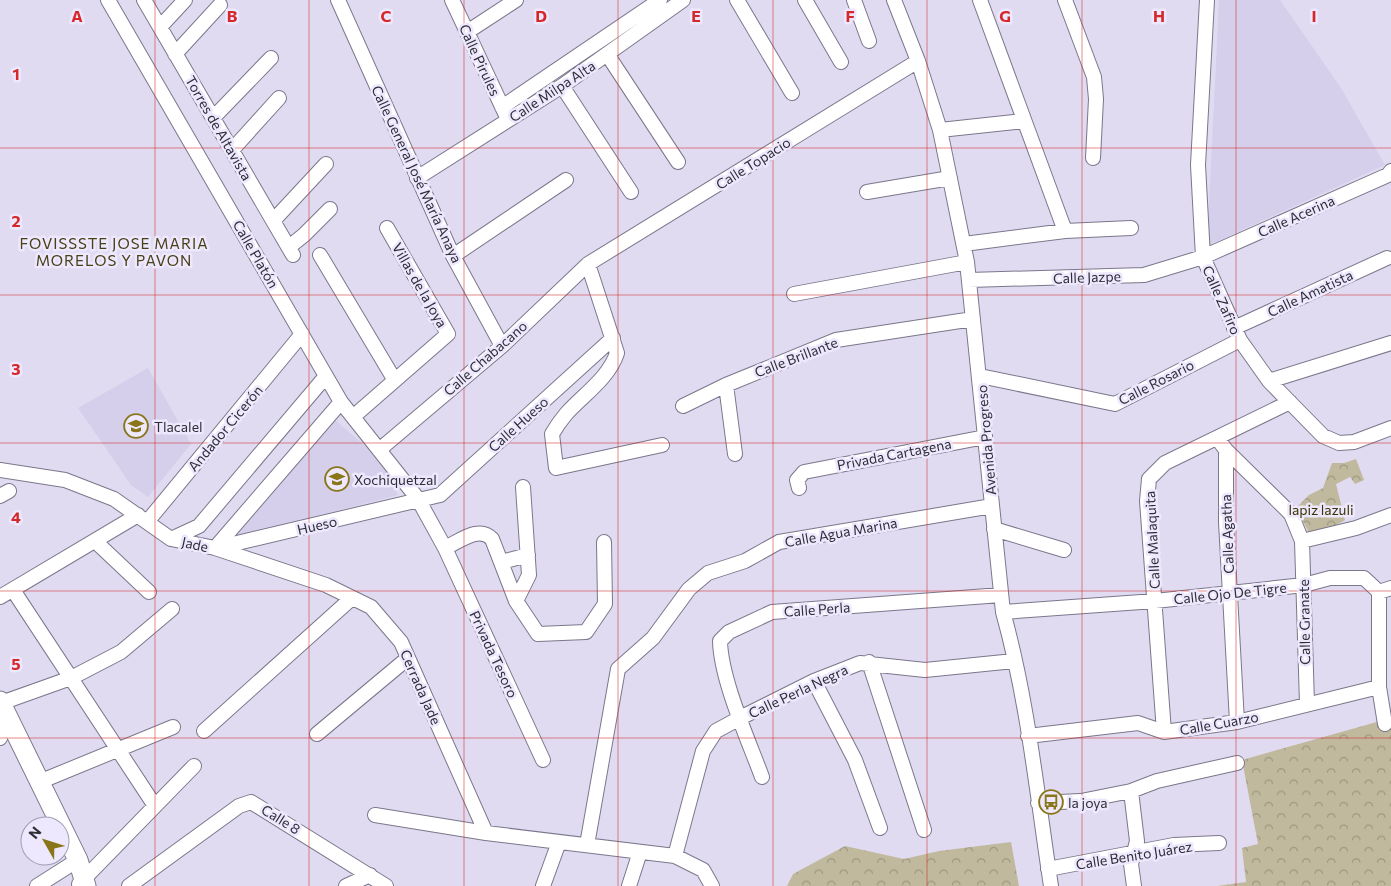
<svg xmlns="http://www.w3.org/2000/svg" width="1391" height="886" viewBox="0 0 1391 886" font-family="Commissioner,sans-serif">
<defs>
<pattern id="park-crowns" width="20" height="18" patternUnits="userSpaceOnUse" patternTransform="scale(1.25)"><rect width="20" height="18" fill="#c0b99d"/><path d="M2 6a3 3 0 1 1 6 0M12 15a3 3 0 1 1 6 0" fill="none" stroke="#9c9781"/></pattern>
</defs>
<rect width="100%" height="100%" fill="#e0dbf1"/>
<path fill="#d5cfeb" d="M1219 0H1280L1341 88 1385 165 1207 246Z
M148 368 191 444 148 497 131 485 78 408Z
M335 420 384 462 398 495 233 538Z"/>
<path fill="url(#park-crowns)" d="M1356 459 1364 480 1355 484 1350 477 1336 484 1345 520C1337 526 1318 532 1308 531L1296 508 1309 495 1323 488 1332 463H1344Z
M1391 718V886H1217L1246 882 1242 848 1258 844 1242 760Z
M1011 842 1019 886H787L793 874 845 846 904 859 939 851Z"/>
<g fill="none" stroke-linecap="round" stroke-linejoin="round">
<g stroke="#7b778b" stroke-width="16">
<path id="street" d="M108 0 341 402 418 499 445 548 543 760
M144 0 293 255
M338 0 453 256 502 346
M452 0 506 115
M737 0 792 93
M805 0 841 62
M854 0 869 41
M894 0 918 61 940 130 967 262 1003 612C1028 701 1037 795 1051 886
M980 0 1065 231
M1065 0 1094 77 1096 99 1093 158
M1207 0 1198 165 1203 257 1240 340 1269 381 1323 436 1339 443 1354 442 1391 428
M160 27 185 0
M467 32 516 0
M175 54 220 5
M607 54 678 162
M562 86 631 192
M502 107 660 0
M213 118 271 58
M940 130 1024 121
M232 150 279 98
M417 178 562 86 683 0
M867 192 950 178
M273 221 326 164
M964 244 1065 231 1131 228
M289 247 304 235 330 209
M320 255 394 379
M453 256 566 180
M588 264 617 353C609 378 583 395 566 414 561 420 556 427 552 434L556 468 662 445
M969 280 1144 275 1203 257 1388 175 1391 171
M794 294 967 262
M1234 328 1387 258
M980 376 1115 404 1240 340
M1269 381 1391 343
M726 385 735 454
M683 406 726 385 836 340 973 319
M354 416 448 334 387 228
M1217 438 1226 450V522L1237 722
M379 450 502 346 588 264 918 61
M1226 450 1291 514 1302 541 1307 704
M0 470 65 480 114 499 171 539 215 548 326 585 371 607 401 642 486 833
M799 488 797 480 804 472 985 437
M0 496 9 491
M147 522 302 334
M994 529 1064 550
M171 539 199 526 326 376
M1302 541 1356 528 1391 515
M96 542 149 592
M215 548 341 402
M216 548 440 495 613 338
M445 548C460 541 479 525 492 539L516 601 538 634 586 632 605 604 604 542
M501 562 528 555
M13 590 155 806
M1379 592V687L1385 724
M1379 592 1391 588
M0 597 138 515
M516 601 529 575 523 487
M1003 612 1155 601 1304 585 1330 578H1364L1379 592
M869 662 924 830
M814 681 855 760 880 828
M1 703 71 678 121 652 172 609
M204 731 352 598
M1164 732 1147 501 1149 479 1165 463 1290 402
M317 734 408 658
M1028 736 1138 723 1164 732 1237 722 1379 687
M0 738 8 719
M762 777C748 739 721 680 720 641L729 632 772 612 1001 595
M39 782 173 727
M1131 791 1137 841 1131 864 1134 886
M1038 803 1081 801 1131 791 1157 781 1237 763
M375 815 486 833 675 856 703 870 712 886
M587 845 618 669 653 638 689 589 708 573 745 561 779 542 992 506
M675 856 703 751 716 731 740 718 814 681 860 663 925 670 1014 661
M1048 869 1174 845 1219 843
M79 884 194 766
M37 886 78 860
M129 886 239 806 251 802 386 886
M346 886 370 875
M543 886 559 842
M629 886 640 852"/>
</g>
<g stroke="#7b778b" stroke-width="21">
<path id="secondary" d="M0 701 78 860 86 886"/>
</g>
<use href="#street" stroke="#fff" stroke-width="14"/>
<use href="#secondary" stroke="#fff" stroke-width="19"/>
</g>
<path fill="none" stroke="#d62828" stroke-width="1" stroke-opacity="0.55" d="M155 0V886M309 0V886M464 0V886M618 0V886M773 0V886M927 0V886M1082 0V886M1236 0V886M0 148H1391M0 295H1391M0 443H1391M0 591H1391M0 738H1391"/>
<defs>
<g id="school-ring" transform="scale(1.25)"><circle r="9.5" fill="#ede8fe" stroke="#897619" stroke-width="1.5"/><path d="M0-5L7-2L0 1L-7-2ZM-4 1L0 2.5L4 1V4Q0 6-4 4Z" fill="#897619"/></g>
<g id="bus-ring" transform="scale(1.25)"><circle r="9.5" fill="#ede8fe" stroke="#897619" stroke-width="1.5"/><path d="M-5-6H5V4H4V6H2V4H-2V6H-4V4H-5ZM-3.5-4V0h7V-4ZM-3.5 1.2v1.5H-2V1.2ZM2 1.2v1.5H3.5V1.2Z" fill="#897619"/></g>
</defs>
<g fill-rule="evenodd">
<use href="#school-ring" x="136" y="426"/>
<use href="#school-ring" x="337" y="479"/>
<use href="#bus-ring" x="1051" y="802"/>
</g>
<g text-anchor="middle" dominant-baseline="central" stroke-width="5" stroke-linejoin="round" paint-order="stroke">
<g font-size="14" fill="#2f2e36" stroke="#ede8fe">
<text transform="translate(480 60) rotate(65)">Calle Pirules</text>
<text transform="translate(552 91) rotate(-33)">Calle Milpa Alta</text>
<text transform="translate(219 128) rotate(60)">Torres de Altavista</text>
<text transform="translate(753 163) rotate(-32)">Calle Topacio</text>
<text transform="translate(417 174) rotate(65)">Calle General José María Anaya</text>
<text transform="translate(1296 216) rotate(-24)">Calle Acerina</text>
<text transform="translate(256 254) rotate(60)">Calle Platón</text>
<text transform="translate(1087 277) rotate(-2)">Calle Jazpe</text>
<text transform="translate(420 285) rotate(60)">Villas de la Joya</text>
<text transform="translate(1310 293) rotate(-25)">Calle Amatista</text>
<text transform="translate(1222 300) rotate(66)">Calle Zafiro</text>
<text transform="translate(796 357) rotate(-21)">Calle Brillante</text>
<text transform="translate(485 358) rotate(-41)">Calle Chabacano</text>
<text transform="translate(1156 382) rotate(-27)">Calle Rosario</text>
<text transform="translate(518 424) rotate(-42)">Calle Hueso</text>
<text transform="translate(225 428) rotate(-50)">Andador Cicerón</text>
<text transform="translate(986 440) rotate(-95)">Avenida Progreso</text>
<text transform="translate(894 454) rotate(-11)">Privada Cartagena</text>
<text transform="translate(317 525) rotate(-13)">Hueso</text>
<text transform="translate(841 532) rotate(-10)">Calle Agua Marina</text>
<text transform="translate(1227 534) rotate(-92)">Calle Agatha</text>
<text transform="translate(1152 540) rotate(-93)">Calle Malaquita</text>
<text transform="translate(195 544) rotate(12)">Jade</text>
<text transform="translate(1230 593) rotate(-6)">Calle Ojo De Tigre</text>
<text transform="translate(817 609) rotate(-4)">Calle Perla</text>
<text transform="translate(1304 622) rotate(-91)">Calle Granate</text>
<text transform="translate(494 654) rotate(65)">Privada Tesoro</text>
<text transform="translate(421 687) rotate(66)">Cerrada Jade</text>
<text transform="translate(798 691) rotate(-25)">Calle Perla Negra</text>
<text transform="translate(1219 723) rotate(-10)">Calle Cuarzo</text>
<text transform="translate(281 819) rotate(32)">Calle 8</text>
<text transform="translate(1134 855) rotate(-9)">Calle Benito Juárez</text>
</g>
<g font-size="14" fill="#2f2e36" stroke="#ede8fe" text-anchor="start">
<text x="154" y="426">Tlacalel</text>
<text x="354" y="479">Xochiquetzal</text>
<text x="1068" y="802">la joya</text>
</g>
<g font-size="14" fill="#3c3200" stroke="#ede8fe">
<text x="1321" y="509">lapiz lazuli</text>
</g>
<g font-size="15" letter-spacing="1" fill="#494016" stroke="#ede8fe">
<text x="114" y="243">FOVISSSTE JOSE MARIA<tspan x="114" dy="17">MORELOS Y PAVON</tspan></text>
</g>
</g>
<g font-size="16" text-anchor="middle" font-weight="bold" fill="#d62828" stroke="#ede8fe" stroke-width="5" stroke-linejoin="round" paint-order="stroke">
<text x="77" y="22">A</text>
<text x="232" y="22">B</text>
<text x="386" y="22">C</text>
<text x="541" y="22">D</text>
<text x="696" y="22">E</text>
<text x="850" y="22">F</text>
<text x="1005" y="22">G</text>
<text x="1159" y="22">H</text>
<text x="1314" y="22">I</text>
<text x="16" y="80">1</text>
<text x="16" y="227">2</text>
<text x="16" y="375">3</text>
<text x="16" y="523">4</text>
<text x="16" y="670">5</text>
</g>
<g transform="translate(45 841) rotate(309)"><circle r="24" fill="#ede8fe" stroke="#a19eae"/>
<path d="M0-4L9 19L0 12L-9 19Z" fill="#897619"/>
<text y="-8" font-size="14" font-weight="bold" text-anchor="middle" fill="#2f2e36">N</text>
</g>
</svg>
